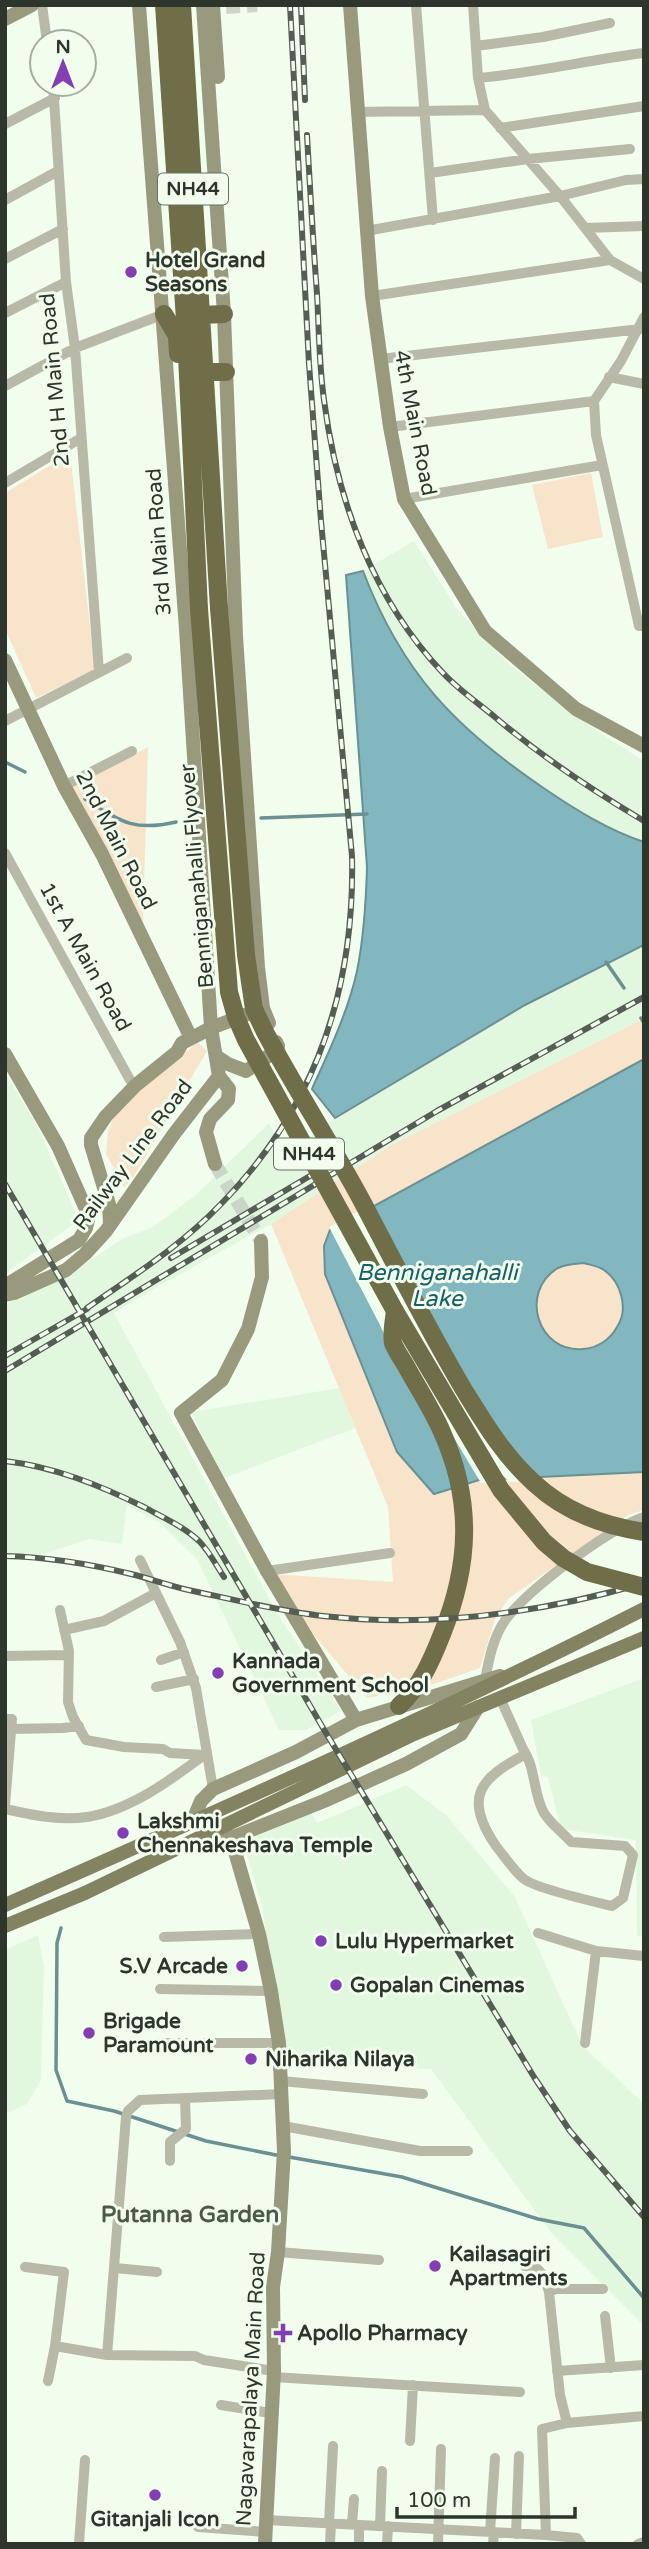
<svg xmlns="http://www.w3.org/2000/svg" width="649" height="2549" viewBox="0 0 649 2549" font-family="'Varela Round',sans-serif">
<rect width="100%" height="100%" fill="#f1feee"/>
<path fill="#e2f8de" d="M414 541 457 609 511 666 594 729 644 761V842L583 815 511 766 471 733 439 701 417 674 397 645 376 605 363 571Z
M644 945V1019L388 1147 271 1224 166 1282 114 1313 277 1613 341 1711 306 1730H279L197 1559 160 1523 127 1505 122 1544 89 1539 25 1560H5V1305L72 1272 124 1238 153 1227 197 1194 269 1123 284 1155 335 1118 525 1005Z
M5 1073 36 1123 79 1220 5 1274Z
M339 1388 355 1428 222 1479 192 1412Z
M644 1678V1937L637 1936 636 1840 561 1829 548 1777 541 1776 531 1720Z
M406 1785 446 1815 515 1897 582 2045 644 2104V2326L552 2234 431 2069 286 2063 262 1907 243 1842 312 1813 317 1823Z
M38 1935 44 1967 41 2080 27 2104 5 2114V1950Z"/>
<path fill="#f8e4cb" d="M70 453 95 670 36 698 5 629V493Z
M591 473 603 537 548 549 532 485Z
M148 747 143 923 71 788Z
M644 1019V1059L331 1230 434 1494 479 1480 644 1472V1510L628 1515 508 1599 495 1619 480 1668 431 1685 367 1698 304 1623 274 1574 393 1582 388 1507 271 1224 388 1147Z
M198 1042 207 1051 133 1178 124 1187 106 1154 108 1131 117 1109Z
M536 1306a43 43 0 1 1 86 0a43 43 0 1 1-86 0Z"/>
<path fill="#83b7bf" stroke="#6a9093" stroke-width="2" fill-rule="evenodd" d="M363 571C402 673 455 728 545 789 576 810 608 830 644 842V945L525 1005 335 1118 312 1089C329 1051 348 1012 357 971 364 937 366 902 367 867L346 575Z
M644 1059V1472L479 1480 434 1494 397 1452 325 1274 324 1246 330 1230ZM584 1263C590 1265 598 1266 604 1270 621 1282 629 1309 617 1327 610 1340 597 1348 583 1349 537 1353 519 1291 558 1268 566 1264 575 1264 584 1263Z"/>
<path fill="#f1feee" d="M368 1206 500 1435 536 1481 509 1482 496 1468 504 1482 481 1483 445 1423 450 1474 430 1424 397 1364 380 1325 329 1227Z"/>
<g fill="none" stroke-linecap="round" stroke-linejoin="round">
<path stroke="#6a9093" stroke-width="3.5" d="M5 762 25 772
M85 799C120 821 133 832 176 822
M261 818 367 814
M606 962 624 988
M641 1018 644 1023
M61 1928 57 1943 56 2070 67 2101 114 2111 206 2141 281 2156
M289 2157 402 2177 538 2219 584 2228 644 2298"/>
<path stroke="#cad6c7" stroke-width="14" stroke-dasharray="14 7" stroke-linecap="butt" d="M226 7 257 5
M215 1164 261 1241"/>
<path stroke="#b9b9a7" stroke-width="10" d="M42 5 47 42
M416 5 433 220
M473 5 478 78 485 110 560 196 610 260 644 279
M476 46 543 37 610 23
M478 78C534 73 588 60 644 53
M53 84 66 282 75 348 99 672
M356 112 485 110
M5 124 55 98
M500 128 644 106
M430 173 528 159 630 149
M5 200 58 171
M585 228 644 226
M366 231 560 196 626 180 644 179
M5 259 63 229
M372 296 610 260
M5 313 66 282
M644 317 621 361 594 401 596 435 639 626H644
M380 359 640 329
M609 377 644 384
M5 386 75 348 164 314
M390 427 594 401
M5 483 81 438
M404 499 602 465
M5 721 127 658
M64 786 132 751
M5 853 130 1080
M140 1560 180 1642 196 1688 213 1789
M267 1571 390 1553
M60 1610 69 1651 68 1702 73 1717 86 1740 124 1747 163 1749 170 1753 205 1755
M64 1630 104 1621 156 1593
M5 1656 69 1655
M161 1660 184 1652
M485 1680C489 1659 493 1637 506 1619 530 1588 607 1530 644 1517
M156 1687 194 1679
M500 1698 523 1749C536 1768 533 1794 544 1813 551 1824 563 1833 571 1842L625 1846 633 1855 623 1898 612 1906C595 1902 535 1888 524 1879 514 1871 504 1856 496 1846 463 1798 479 1778 526 1754
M5 1719H12L5 1805
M11 1729 63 1728 79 1726
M5 1809C32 1815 60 1821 87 1817 131 1810 172 1779 207 1753
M538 1933 596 1951 644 1956
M164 1937 259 1934
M160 1989 271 1991
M151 2043H279
M585 2043 596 1951
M281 2081 423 2094
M283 2126 420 2151H468
M170 2161V2142L186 2129 185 2098
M278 2252 379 2260
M525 2266 536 2267 544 2276 549 2292
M25 2267 64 2272 55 2346 48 2381
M115 2268 157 2272
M605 2316 611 2368
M55 2346 107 2355 195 2356 204 2360 274 2371
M107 2355 126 2117 128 2111 140 2100 281 2094
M557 2371 644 2365
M273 2377 520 2392
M221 2405 270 2413
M567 2423 560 2395 549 2292 556 2289H603
M410 2441 413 2385
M266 2520 546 2535 577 2538 581 2544
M329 2523 333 2446
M352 2524 354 2499
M380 2526 382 2471
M198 2527 266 2532
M490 2532 495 2458
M516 2534 519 2456
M546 2535 542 2429 567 2423 644 2416
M79 2544 85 2460
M330 2544 331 2523
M359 2544V2525
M387 2544 388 2526
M438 2544 441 2449
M493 2544 494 2532
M638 2544 644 2542"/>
<path stroke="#99997e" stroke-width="14" d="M139 5 186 629 211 1028 219 1076 229 1089 228 1100 210 1119 206 1132 215 1164
M203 5 224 314 236 636 258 967 263 1008 269 1023
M213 5 218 77
M350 5 372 296 390 427 404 499 485 631 576 709 644 746
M5 19 32 5
M5 660 64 786 102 854 191 1038
M5 1054 58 1146 89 1216 86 1228 79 1240 5 1286
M216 1056 228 1064 246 1071 270 1055 278 1046 276 1042
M110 1224 109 1204 91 1145V1138L106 1116 136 1085 177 1052 182 1043 211 1028 263 1008
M261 1241 262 1277 248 1329 222 1380 181 1413 267 1571 356 1720
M5 1295 14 1293 66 1270 85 1254 106 1231 174 1134 219 1076
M192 1823 201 1801 213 1789 296 1752 356 1720 500 1676
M220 1827 231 1838 259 1934 271 1991 279 2043 284 2151 278 2252 273 2287 274 2371 265 2544
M231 1838 324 1801 406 1764 461 1734 478 1707"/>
<path stroke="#838261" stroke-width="14" d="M5 1905C220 1810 434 1716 644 1609
M5 1926 85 1893 414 1734 644 1638"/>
<path stroke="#706e48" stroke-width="18" d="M164 5 186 335 199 609
M182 5 219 608
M164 314 177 336 178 354
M201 315 224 314
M205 372H226
M395 1311C394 1320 391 1334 393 1343 396 1351 402 1359 406 1366 418 1388 432 1409 442 1432 473 1501 470 1565 442 1634 431 1662 421 1685 399 1706"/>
<g stroke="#555d54" stroke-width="6">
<path id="rail" d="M301 5 305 100
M307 135C310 188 313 241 317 294 319 329 319 365 324 400 337 501 373 599 443 673 459 690 478 703 496 718 542 757 592 790 644 821
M5 1184 326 1733 534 2077 570 2131 644 2217
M171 1258 337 1160
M87 1308C133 1276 182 1245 221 1204 316 1107 355 990 352 856L321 521 309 364 290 5
M5 1356 87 1309
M5 1371 437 1111 644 997
M5 1461C55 1467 99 1485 144 1507 162 1517 183 1526 199 1541 209 1551 216 1565 224 1577
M5 1556C48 1557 90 1564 131 1574 152 1579 172 1587 193 1591 235 1600 280 1611 323 1616 430 1628 541 1613 644 1583"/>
</g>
<use href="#rail" stroke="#f1feee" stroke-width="3.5" stroke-dasharray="10" stroke-linecap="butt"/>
<path stroke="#706e48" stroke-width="18" d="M219 608 246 955 254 1009 265 1032C296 1090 332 1145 363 1203 396 1266 428 1329 464 1390 485 1424 504 1456 534 1483 564 1511 604 1526 644 1532
M199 609 229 992 236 1017 246 1040 395 1311 501 1490 544 1542 563 1558 587 1572 644 1587"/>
</g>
<g fill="#823eb2" stroke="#f1feee" stroke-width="2.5">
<circle cx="131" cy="272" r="7"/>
<circle cx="218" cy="1673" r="7"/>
<circle cx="123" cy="1833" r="7"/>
<circle cx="321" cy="1941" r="7"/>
<circle cx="242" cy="1966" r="7"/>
<circle cx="336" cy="1985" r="7"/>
<circle cx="89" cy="2033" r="7"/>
<circle cx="251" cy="2059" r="7"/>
<circle cx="435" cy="2266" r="7"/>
<path d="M279.5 2322.5h7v7h7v7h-7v7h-7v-7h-7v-7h7z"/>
<circle cx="155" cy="2495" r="7"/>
</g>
<g text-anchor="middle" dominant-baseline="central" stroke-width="6" stroke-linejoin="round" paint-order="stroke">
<g fill="#f1feee" stroke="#687167" stroke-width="2">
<rect x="158" y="173.5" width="70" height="31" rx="5"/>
<rect x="274" y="1138.5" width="70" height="31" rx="5"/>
</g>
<g font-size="19" font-weight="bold" fill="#2e352d">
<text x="193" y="189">NH44</text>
<text x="309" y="1154">NH44</text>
</g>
<g font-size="21" font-weight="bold" fill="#2e352d" stroke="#f1feee" text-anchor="start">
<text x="145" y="260">Hotel Grand<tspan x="145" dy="24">Seasons</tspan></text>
<text x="232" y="1661">Kannada<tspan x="232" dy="24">Government School</tspan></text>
<text x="137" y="1821">Lakshmi<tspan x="137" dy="24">Chennakeshava Temple</tspan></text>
<text x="335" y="1941">Lulu Hypermarket</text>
<text x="228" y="1966" text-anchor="end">S.V Arcade</text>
<text x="350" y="1985">Gopalan Cinemas</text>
<text x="103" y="2021">Brigade<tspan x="103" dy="24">Paramount</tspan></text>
<text x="265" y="2059">Niharika Nilaya</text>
<text x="449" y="2254">Kailasagiri<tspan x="449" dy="24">Apartments</tspan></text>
<text x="297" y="2333">Apollo Pharmacy</text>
<text x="155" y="2519" text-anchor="middle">Gitanjali Icon</text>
</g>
<g font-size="21" fill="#2e352d" stroke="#f1feee">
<text transform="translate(55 380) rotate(-95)">2nd H Main Road</text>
<text transform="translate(415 423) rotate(79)">4th Main Road</text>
<text transform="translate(159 542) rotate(-94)">3rd Main Road</text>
<text transform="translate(116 840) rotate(63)">2nd Main Road</text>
<text transform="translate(197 876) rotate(-95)">Benniganahalli Flyover</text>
<text transform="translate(85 957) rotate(61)">1st A Main Road</text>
<text transform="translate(133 1155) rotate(-53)">Railway Line Road</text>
<text transform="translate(251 2389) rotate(-87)">Nagavarapalaya Main Road</text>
</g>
<g font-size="23" font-style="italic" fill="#185f67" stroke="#f1feee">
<text x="437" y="1273">Benniganahalli<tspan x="437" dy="26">Lake</tspan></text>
</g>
<g font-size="23" font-weight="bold" fill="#4c5949" stroke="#f1feee">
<text x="190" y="2215">Putanna Garden</text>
</g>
</g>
<rect width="649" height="2549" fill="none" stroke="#2e352d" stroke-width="14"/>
<g transform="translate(63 63)"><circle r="33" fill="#f1feee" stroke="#a3aea1" stroke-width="2"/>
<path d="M0-5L12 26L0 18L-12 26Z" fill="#823eb2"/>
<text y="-10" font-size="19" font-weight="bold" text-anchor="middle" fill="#2e352d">N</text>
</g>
<path d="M397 2507v10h178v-10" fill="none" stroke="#2e352d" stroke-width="3.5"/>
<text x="407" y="2507" font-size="21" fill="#2e352d" stroke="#f1feee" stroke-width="5" paint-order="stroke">100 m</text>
</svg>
